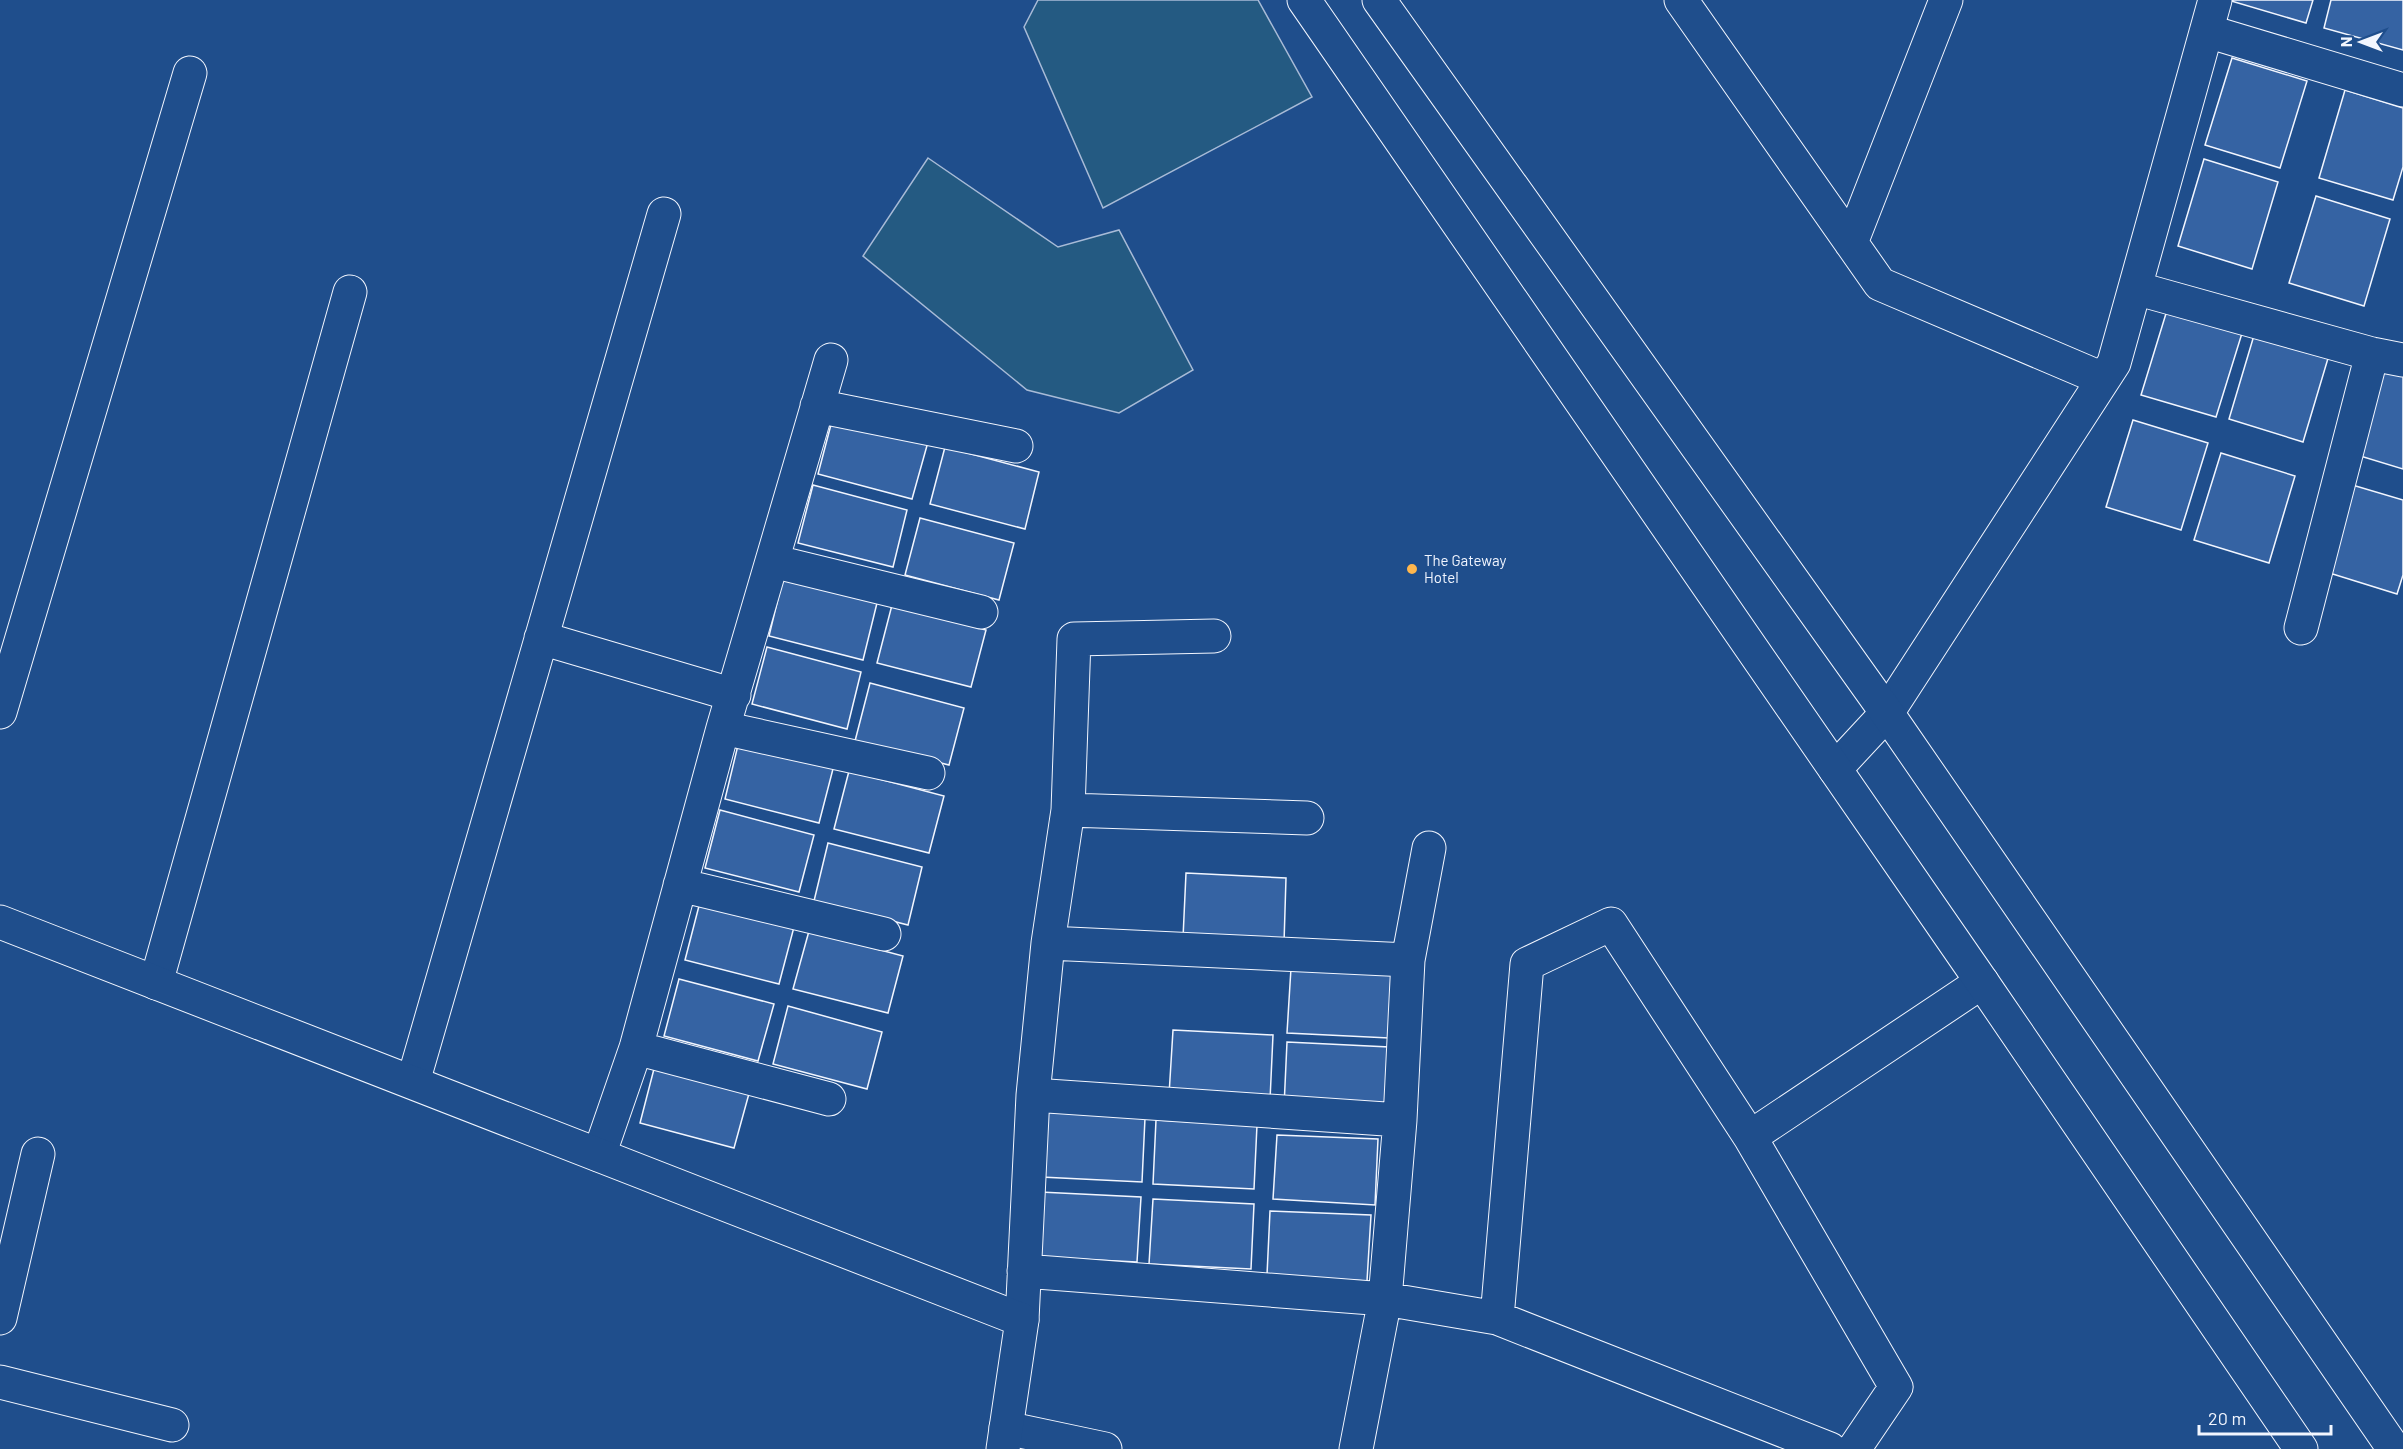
<svg xmlns="http://www.w3.org/2000/svg" width="2403" height="1449" viewBox="0 0 2403 1449" font-family="Barlow,sans-serif">
<rect width="100%" height="100%" fill="#1f4e8c"/>
<path fill="#245a82" stroke="#a8bbd7" stroke-width="1.5" d="M1038 0H1258L1312 97 1103 208 1024 27Z
M928 158 1058 247 1119 230 1193 370 1119 413 1027 390 863 256Z"/>
<path fill="#3563a3" stroke="#f2f6ff" stroke-width="1.5" d="M2228 0H2313L2306 23Z
M2331 0H2403V50L2324 28Z
M2232 58 2307 81 2280 168 2205 145Z
M2345 90 2403 108V167L2393 200 2319 178Z
M2204 159 2278 182 2252 269 2178 246Z
M2316 196 2390 219 2364 306 2289 283Z
M2168 307 2243 330 2216 417 2141 395Z
M2255 332 2329 355 2303 442 2229 419Z
M2383 368 2403 374V469L2357 455Z
M833 417 928 442 912 499 818 474Z
M2133 420 2208 443 2181 530 2106 507Z
M945 447 1039 472 1025 529 930 504Z
M2221 453 2295 476 2269 563 2194 540Z
M2349 484 2403 500V575L2397 594 2323 571Z
M813 485 907 510 893 567 798 543Z
M920 518 1014 543 999 600 905 575Z
M783 578 877 603 863 660 769 636Z
M892 605 986 630 971 687 877 663Z
M767 647 861 672 847 729 752 704Z
M870 683 964 708 949 765 855 741Z
M739 741 834 765 819 823 725 799Z
M849 771 944 796 929 853 834 829Z
M720 810 814 835 799 892 705 868Z
M828 843 922 867 908 925 814 901Z
M1186 873 1286 878 1284 943 1183 938Z
M700 902 794 927 779 984 685 960Z
M809 931 903 956 888 1013 793 989Z
M1291 968 1391 973 1389 1038 1287 1033Z
M679 979 774 1004 758 1061 664 1036Z
M788 1006 882 1032 867 1089 773 1064Z
M1173 1030 1273 1035 1270 1100 1169 1095Z
M1287 1042 1389 1047 1385 1112 1284 1107Z
M655 1065 750 1090 734 1148 640 1123Z
M1044 1112 1145 1118 1142 1182 1041 1177Z
M1156 1120 1257 1125 1254 1189 1153 1184Z
M1277 1135 1378 1139 1375 1205 1273 1199Z
M1040 1192 1141 1197 1137 1262 1036 1257Z
M1153 1199 1254 1204 1251 1269 1149 1264Z
M1270 1211 1371 1215 1367 1281 1267 1275Z"/>
<g fill="none" stroke-linecap="round" stroke-linejoin="round">
<g stroke="#f2f6ff" stroke-width="35">
<path id="minor" d="M1681 0 1880 284 2103 379
M2207 31 2403 90
M1851 243 1946 0
M2135 288 2372 354 2403 360
M817 406 1016 446
M772 561 981 612
M2301 628 2372 354
M541 638 734 695
M0 712 190 73
M723 728 928 773
M1835 769 1887 713 2114 363 2215 0
M1068 810 1307 818
M680 885 884 934
M1048 943 1408 960
M156 983 350 292
M636 1048 829 1099
M413 1082 664 214
M1033 1095 1400 1120
M1750 1137 1982 982
M599 1155 636 1048 723 728 831 360
M1024 1271 1385 1299 1497 1318
M0 1318 38 1154
M1022 1320 1033 1095 1048 943 1068 810 1074 639 1214 636
M0 1382 172 1425
M1006 1428 1105 1449
M1356 1449 1385 1299 1400 1120 1408 960 1429 848
M1830 1449 1497 1318 1527 964 1611 924 1750 1137 1896 1387 1854 1449"/>
</g>
<g stroke="#f2f6ff" stroke-width="35">
<path id="tertiary" d="M0 922 1022 1320 1003 1449"/>
</g>
<g stroke="#f2f6ff" stroke-width="35">
<path id="primary" d="M1304 0 1982 982 2301 1449
M1379 0 1887 713 2394 1449"/>
</g>
<use href="#minor" stroke="#1f4e8c" stroke-width="33"/>
<use href="#tertiary" stroke="#1f4e8c" stroke-width="33"/>
<use href="#primary" stroke="#1f4e8c" stroke-width="33"/>
</g>
<circle fill="#ffb74d" stroke="#1f4e8c" stroke-width="2" cx="1412" cy="569" r="6"/>
<g text-anchor="middle" dominant-baseline="central" stroke-width="4.5" stroke-linejoin="round" paint-order="stroke">
<g font-size="15" fill="#f2f6ff" stroke="#1f4e8c" text-anchor="start">
<text x="1424" y="560">The Gateway<tspan x="1424" dy="17">Hotel</tspan></text>
</g>
</g>
<g transform="translate(2361 42) rotate(270)" stroke="#1f4e8c" stroke-width="4.5" paint-order="stroke">
<path d="M0-4.5L10 22L0 15L-10 22Z" fill="#f2f6ff"/>
<text y="-9" font-size="16" font-weight="bold" text-anchor="middle" fill="#f2f6ff">N</text>
</g>
<path d="M2199 1425v9h132v-9" fill="none" stroke="#f2f6ff" stroke-width="3"/>
<text x="2208" y="1425" font-size="18" fill="#f2f6ff" stroke="#1f4e8c" stroke-width="4.5" paint-order="stroke">20 m</text>
</svg>
